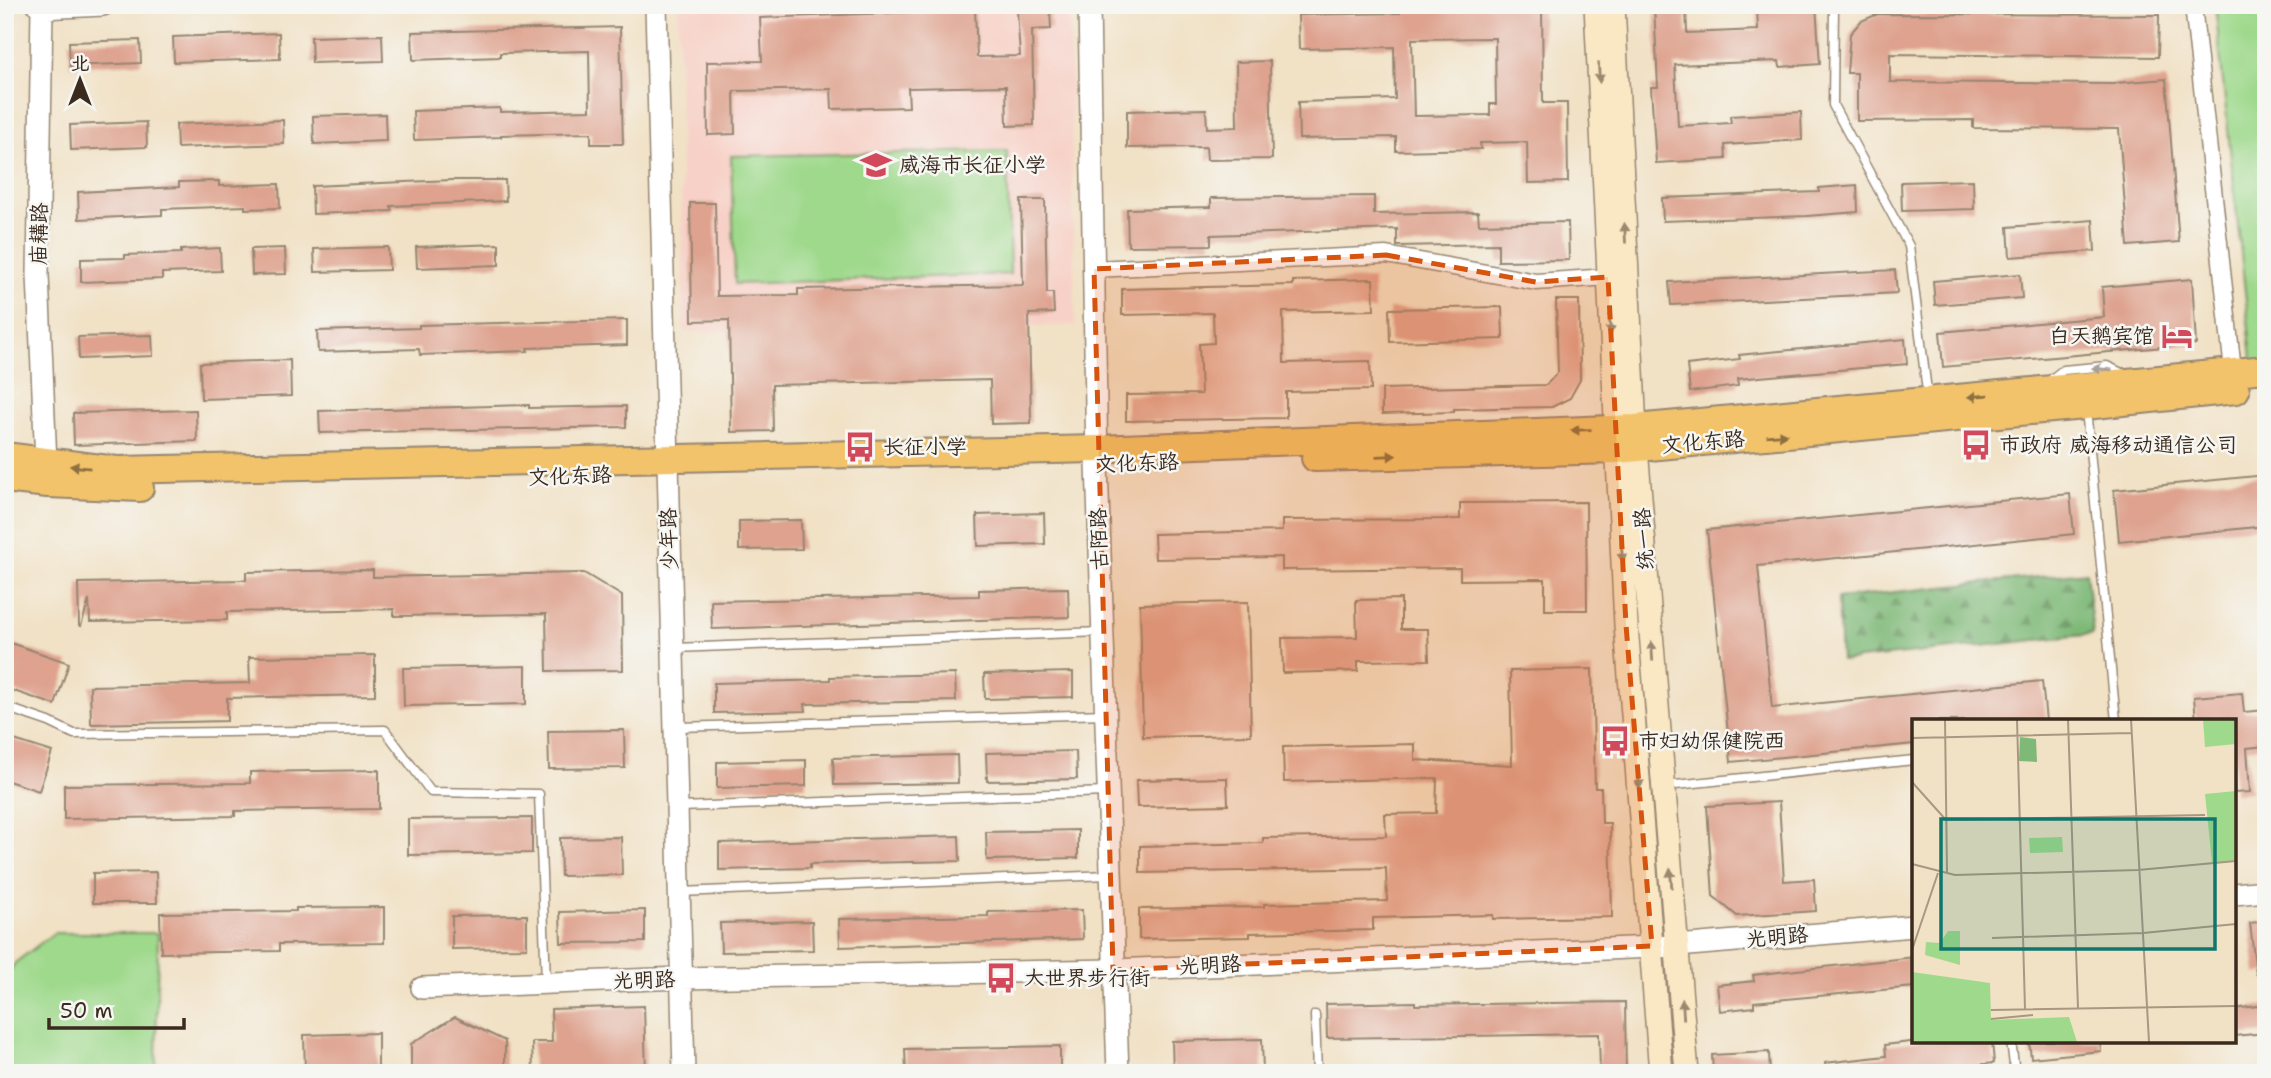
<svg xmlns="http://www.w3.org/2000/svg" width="2271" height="1078" viewBox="0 0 2271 1078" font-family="'Shantell Sans','LXGW WenKai TC',sans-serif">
<defs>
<pattern id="forest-firs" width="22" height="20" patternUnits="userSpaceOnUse" patternTransform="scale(1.75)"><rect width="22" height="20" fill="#7fb978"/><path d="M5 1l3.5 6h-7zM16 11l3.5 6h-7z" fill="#699762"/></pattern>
</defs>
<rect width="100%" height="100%" fill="#f6f6f2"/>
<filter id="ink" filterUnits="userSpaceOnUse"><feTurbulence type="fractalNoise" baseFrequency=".0143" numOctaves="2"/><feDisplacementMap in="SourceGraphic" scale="14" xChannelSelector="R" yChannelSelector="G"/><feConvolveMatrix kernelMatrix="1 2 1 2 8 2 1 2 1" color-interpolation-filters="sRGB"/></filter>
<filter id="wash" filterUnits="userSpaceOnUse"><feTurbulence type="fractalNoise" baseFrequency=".00686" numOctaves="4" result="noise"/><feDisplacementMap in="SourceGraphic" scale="28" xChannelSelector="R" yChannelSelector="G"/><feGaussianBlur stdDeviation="1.57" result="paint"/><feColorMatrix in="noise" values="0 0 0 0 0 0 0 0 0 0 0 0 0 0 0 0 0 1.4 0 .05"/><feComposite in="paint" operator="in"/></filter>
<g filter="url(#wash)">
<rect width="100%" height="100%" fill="#f1e1c5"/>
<path fill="#f7d1c7" d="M678 5H1069L1075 325 684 332Z"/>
<path fill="url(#forest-firs)" stroke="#5d724b" stroke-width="2" d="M2086 572 2093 634 1841 661 1838 598Z"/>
<path fill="#9fd98c" stroke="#6d8255" stroke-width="2" d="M2215 5H2266V367L2253 368Z
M1007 151 1010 274 735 284 731 156Z
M54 933H158L156 1073H5V979L15 963Z"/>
<g id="blocks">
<path fill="#dea28e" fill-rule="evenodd" d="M1400 5H1542L1543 103H1567L1568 182 1528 183 1527 142 1480 143 1481 149 1396 151V137L1299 139 1298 102 1395 99 1394 47 1299 49 1298 15 1400 13ZM1495 38 1496 104H1490V115L1414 116 1412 39Z
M1654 5H1686L1687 33 1758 30 1757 5H1816L1820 64 1780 67 1779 61 1675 65 1678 126 1731 123 1730 116 1801 112 1802 140 1725 145 1726 159 1656 163 1651 87H1658Z
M1050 9 1051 29 1032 30 1034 125 1007 126 1006 86 908 88 909 107 832 109 831 89 734 91 735 134 708 135 707 62 762 61 760 18 975 10 977 57 1020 56 1017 10Z
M1878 14 2159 15 2158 57 1890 54V82L2115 84V83L2166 79 2179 242 2128 246 2119 129 1973 128V120L1857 121V73H1847L1850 34 1861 21Z
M620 27 623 144H591V133L501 135V137L414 140 413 111 500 108V112L590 110 589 51 500 53V57L413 60 412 32Z
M279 33 280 59 174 62 173 37Z
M382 35 383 61 312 63 311 37Z
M140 40 141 63 70 66 69 42Z
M1270 61 1272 159 1207 160 1206 147 1127 148V111L1206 109 1207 128 1237 127 1236 62Z
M385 114 386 141 314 144 313 116Z
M283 120 284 144 177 148 176 124Z
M146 122 147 147 71 150 70 125Z
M452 180H505L506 201 391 206 392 211 313 214 312 186Z
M1973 180 1974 209 1902 211 1901 182Z
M219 181V186L279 184 280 208 245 209V206L162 209V215L79 219 78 192 179 187V182Z
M1857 185 1858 212 1807 216 1663 221 1662 198 1819 192V188Z
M1374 196V214L1478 212 1479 224 1568 222 1569 260 1498 261V244L1397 246V229L1211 235V245L1128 246 1127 209 1211 207V198Z
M1021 200H1045L1047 293H1053L1054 313 1029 314 1031 423 991 424 990 380 772 385 773 431 731 432 729 320 692 321 690 203H715L717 296 798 295V289L1023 285Z
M2093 220 2095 251 2010 257 2008 227Z
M499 244V265L417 268 416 247Z
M388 247 389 270 315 272 314 249Z
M220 248 221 271 162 273V279L81 282V259L125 258V255L181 253V250Z
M285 248 286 274 252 275 251 249Z
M1895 270 1897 293 1671 305 1669 282Z
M2020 274 2022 298 1935 305 1933 281Z
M1373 279 1374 310 1283 312 1284 363 1370 361 1371 390 1286 392V418L1126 421V395L1201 394 1199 344 1214 343 1213 313 1122 315V289L1293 285V281Z
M2192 279 2196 344 1943 367 1940 332 2104 317 2102 287Z
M1556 300H1579L1580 380 1570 398 1552 407 1454 409V412L1382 414V389L1546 385 1558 372Z
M1502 307 1503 339 1390 342 1389 309Z
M627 320V345L527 348 528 351 420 355 419 349 318 352 317 331 419 328V325Z
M152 335 153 356 79 359 78 337Z
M1905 339 1907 364 1737 379 1738 386 1690 392 1687 365 1740 359 1739 355Z
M290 360 291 396 201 399 200 363Z
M529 405V408L626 406V427L320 433 319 411Z
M196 410 197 441 74 445 73 413Z
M2266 475V526L2119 541 2114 490Z
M2070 494 2074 534 1758 566 1772 708 2042 681 2046 721H1914V744L1731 762 1707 530Z
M1586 502 1587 610H1545V579L1460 580V568L1282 570V557L1155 559 1154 534 1282 531V520L1460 519V503Z
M1044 513 1045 544 978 546 977 515Z
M801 520 802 549 739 550V521Z
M373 570V577L584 573 622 596 623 670 547 671 546 614 394 616V609L227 612V620L90 622 89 600 81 626 79 625 78 583 246 580V572Z
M1068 588 1069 617 712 629 711 601 979 596V590Z
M1401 599V629H1428L1429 660 1358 661V671L1283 673 1282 638 1357 637 1356 600Z
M1248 602 1251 735 1143 737 1140 604Z
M5 641 69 663 55 705 5 688Z
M375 655V695L227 698V721L91 724 90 686 250 683 249 657Z
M526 666V704L404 706 403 668Z
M1592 669 1595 788H1601L1602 823H1610L1612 917 1493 919V915L1373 918V930L1250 933V937L1139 939V909L1264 907V904L1387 901 1386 868 1140 873V846L1263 843V838L1386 836 1385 814 1436 813 1437 778 1284 782 1283 747 1415 744V760L1512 765 1510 671Z
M1073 672V697L985 699 984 674Z
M955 674 956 701 805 704 806 711 714 713V683L830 680V677Z
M2242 693 2244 712 2266 710V746L2247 748 2250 792 2234 793V721H2196L2194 697Z
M624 730 625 768 549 769 548 731Z
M5 737 52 752 39 791 5 780Z
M1076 751 1077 779 987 781 986 753Z
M957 755 958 783 834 785 833 758Z
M806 760V786L717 788V762Z
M379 770V809L235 811V816L64 819V785L250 783V772Z
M1227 778 1228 805 1137 807 1136 780Z
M1779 802 1784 881 1814 879 1816 911 1737 916 1713 896 1707 806Z
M532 818V853L408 855V819Z
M1078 830V858L987 860 986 832Z
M959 836 960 861 810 864V868L719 870V843Z
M621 837 622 875 561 876 560 838Z
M156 872 157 903H93V873Z
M384 907V943L279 944V951L161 953 160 913 296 911V908Z
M645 910V942L561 943 560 912Z
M1082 910 1083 939 840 947 839 919 988 916V912Z
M527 915V948L452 949V916Z
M812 921 813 950 721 952 720 923Z
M2266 921V973L2256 974 2250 923Z
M1914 957V987L1754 1002V1007L1720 1011 1717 985 1754 981 1753 975Z
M1415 1002V1005L1625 1002 1626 1073H1600L1599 1034 1327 1038 1326 1004Z
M2266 1005V1033L2234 1036V1009Z
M644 1006 646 1073H533L532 1042H552L551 1009Z
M455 1017 505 1041V1073H411V1044Z
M378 1033V1073H305L304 1035Z
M1262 1039 1263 1073H1173L1172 1041Z
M1919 1041H1992L1994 1063 1900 1073H1826L1825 1063 1886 1056 1885 1045Z
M2029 1041H2100L2101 1051 2031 1058Z
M1060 1046V1073H906L905 1049Z
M1769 1052 1770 1073H1713L1712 1055Z"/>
</g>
</g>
<g filter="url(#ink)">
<use href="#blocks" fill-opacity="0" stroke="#968672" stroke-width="2"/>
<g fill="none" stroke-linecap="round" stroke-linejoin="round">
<g stroke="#968672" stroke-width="11">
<path id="service" d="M1834 5 1833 105 1909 246 1928 399
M2049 381 2063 370 2107 366 2124 374
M2086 409 2116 721
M675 648 1102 632
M5 707 49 722 74 734 385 730 431 792 539 794 546 982
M678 727 1105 714
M1666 786 1914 760
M680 807 1107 792
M680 892 1110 875
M1315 1015 1317 1073
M2011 1041 2015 1073"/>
</g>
<g stroke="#968672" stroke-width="19">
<path id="minor" d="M2193 5 2234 380
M1094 269 1386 255 1536 282 1608 277"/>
</g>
<g stroke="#968672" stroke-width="24">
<path id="tertiary" d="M38 5 42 8 103 5
M42 5 38 275 46 463
M656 5 684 1073
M1089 5 1097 464 1118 1073
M2234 894 2266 891
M422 988 682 978 1113 970 1677 946 1914 926"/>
</g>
<g stroke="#968672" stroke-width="26">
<path id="secondary" d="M1596 5 1626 625 1661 1073
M1613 5 1636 448 1687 1073"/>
</g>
<g stroke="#968672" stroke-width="30">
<path id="primary" d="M5 456 117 470 1097 449 1635 428 2266 369
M1315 458 1617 450 2085 406 2236 390
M5 479 48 484 140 488"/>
</g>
<use href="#service" stroke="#fff" stroke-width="8"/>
<use href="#minor" stroke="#fff" stroke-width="16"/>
<use href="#tertiary" stroke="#fff" stroke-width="21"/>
<use href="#secondary" stroke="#fae7c3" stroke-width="23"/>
<use href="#primary" stroke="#f2c36a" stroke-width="26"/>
</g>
<defs><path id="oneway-solid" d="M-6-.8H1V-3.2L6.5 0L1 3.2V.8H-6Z" transform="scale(1.75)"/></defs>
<g fill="#9a8870">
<use href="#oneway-solid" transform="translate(1599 73) rotate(87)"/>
<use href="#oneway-solid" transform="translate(1625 233) rotate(-93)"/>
<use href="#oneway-solid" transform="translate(1610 325) rotate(87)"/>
<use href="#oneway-solid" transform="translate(1622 552) rotate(87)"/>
<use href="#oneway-solid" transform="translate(1652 651) rotate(-94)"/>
<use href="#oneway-solid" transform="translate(1639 779) rotate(85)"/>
<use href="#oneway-solid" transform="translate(1671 878) rotate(-95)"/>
<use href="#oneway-solid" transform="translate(1683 1009) rotate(-94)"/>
</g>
<use fill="#a79f9a" href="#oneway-solid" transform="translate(2102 369) rotate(-175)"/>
<g fill="#8d6f40">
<use href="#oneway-solid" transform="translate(1978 396) rotate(175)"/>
<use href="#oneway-solid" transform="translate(1581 430) rotate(178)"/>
<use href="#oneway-solid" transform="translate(1777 435) rotate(-5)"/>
<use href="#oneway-solid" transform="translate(1386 456) rotate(-2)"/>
<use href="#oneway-solid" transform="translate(80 467) rotate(-174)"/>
</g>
</g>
<path fill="#d7540e" fill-opacity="0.2" stroke="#d7540e" stroke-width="5" stroke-dasharray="14 9" stroke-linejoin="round" d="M1386 255 1536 282 1608 277 1626 625 1652 946 1113 970 1094 269Z"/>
<defs>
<g id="school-bare" transform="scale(2.415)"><path d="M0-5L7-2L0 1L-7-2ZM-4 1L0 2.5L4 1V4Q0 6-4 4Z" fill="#d1495b" stroke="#f6f6f2" stroke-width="2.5" paint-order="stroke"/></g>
<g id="hotel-bare" transform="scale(2.415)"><path d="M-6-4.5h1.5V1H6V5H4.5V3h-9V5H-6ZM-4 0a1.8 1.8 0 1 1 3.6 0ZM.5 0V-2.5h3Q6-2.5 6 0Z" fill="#d1495b" stroke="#f6f6f2" stroke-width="2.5" paint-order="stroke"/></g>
<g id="bus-bare" transform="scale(2.415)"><path d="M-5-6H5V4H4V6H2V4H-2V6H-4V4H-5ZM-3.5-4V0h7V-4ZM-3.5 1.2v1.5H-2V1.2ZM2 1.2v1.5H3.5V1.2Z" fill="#d1495b" stroke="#f6f6f2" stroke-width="2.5" paint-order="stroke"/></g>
</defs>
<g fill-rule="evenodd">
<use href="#school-bare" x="876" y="165"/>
<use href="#hotel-bare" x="2177" y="336"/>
<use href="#bus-bare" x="1976" y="445"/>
<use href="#bus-bare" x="860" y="447"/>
<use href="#bus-bare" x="1615" y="741"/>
<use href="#bus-bare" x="1001" y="978"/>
</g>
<g text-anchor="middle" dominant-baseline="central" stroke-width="5" stroke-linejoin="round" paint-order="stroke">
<g font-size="21" fill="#3b2a1e" stroke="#f6f6f2" text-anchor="start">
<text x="899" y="165">威海市长征小学</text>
<text x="2154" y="336" text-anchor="end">白天鹅宾馆</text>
<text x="1999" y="445">市政府 威海移动通信公司</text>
<text x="883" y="447">长征小学</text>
<text x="1638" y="741">市妇幼保健院西</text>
<text x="1024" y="978">大世界步行街</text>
</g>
<g font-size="21" fill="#3b2a1e" stroke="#f6f6f2">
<text transform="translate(39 234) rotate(-89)">庙耩路</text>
<text transform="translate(1703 442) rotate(-5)">文化东路</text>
<text transform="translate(1137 463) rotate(-2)">文化东路</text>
<text transform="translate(570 476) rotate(-2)">文化东路</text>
<text transform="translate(669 539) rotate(-92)">少年路</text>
<text transform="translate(1099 539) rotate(-92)">古陌路</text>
<text transform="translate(1644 539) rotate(-94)">统一路</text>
<text transform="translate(1777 937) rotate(-5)">光明路</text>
<text transform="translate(1210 965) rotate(-3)">光明路</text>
<text transform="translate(644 980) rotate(-2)">光明路</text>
</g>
</g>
<g transform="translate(1912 719)">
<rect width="324" height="324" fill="#f1e1c5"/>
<path d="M108 18 124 20 125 43 107 42Z" fill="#7fb978"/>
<path d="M291 0H324V25L293 28ZM324 72V142L300 144 293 75ZM150 118 151 133 118 134 117 119ZM36 212H48V246L13 236 14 223 28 224ZM0 253 78 264 79 301 157 298 165 323H0Z" fill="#9fd98c"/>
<path fill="none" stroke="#a89882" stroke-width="2" d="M33 0 35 153M105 0 113 290M156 0 166 289M219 0 237 323M0 19 219 14M0 63 34 101 293 96M0 145 43 156 226 151 324 142M80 219 231 214 324 205M0 231 26 154M79 291 324 287M79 300 121 296"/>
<path fill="#0f766e" fill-opacity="0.15" stroke="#0f766e" stroke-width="3.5" d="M29 100H303V230H29Z"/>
<rect width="324" height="324" fill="none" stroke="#3b2a1e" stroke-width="3.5"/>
</g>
<rect width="2271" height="1078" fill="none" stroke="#f6f6f2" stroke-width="28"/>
<g transform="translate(80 80)" stroke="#f6f6f2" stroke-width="5" paint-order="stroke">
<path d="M0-5L12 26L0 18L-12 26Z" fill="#3b2a1e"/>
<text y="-10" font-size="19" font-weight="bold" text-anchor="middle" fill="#3b2a1e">北</text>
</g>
<path d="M49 1018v10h135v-10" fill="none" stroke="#3b2a1e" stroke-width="3.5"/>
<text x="60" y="1018" font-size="21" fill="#3b2a1e" stroke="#f6f6f2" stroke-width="5" paint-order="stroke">50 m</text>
</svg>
